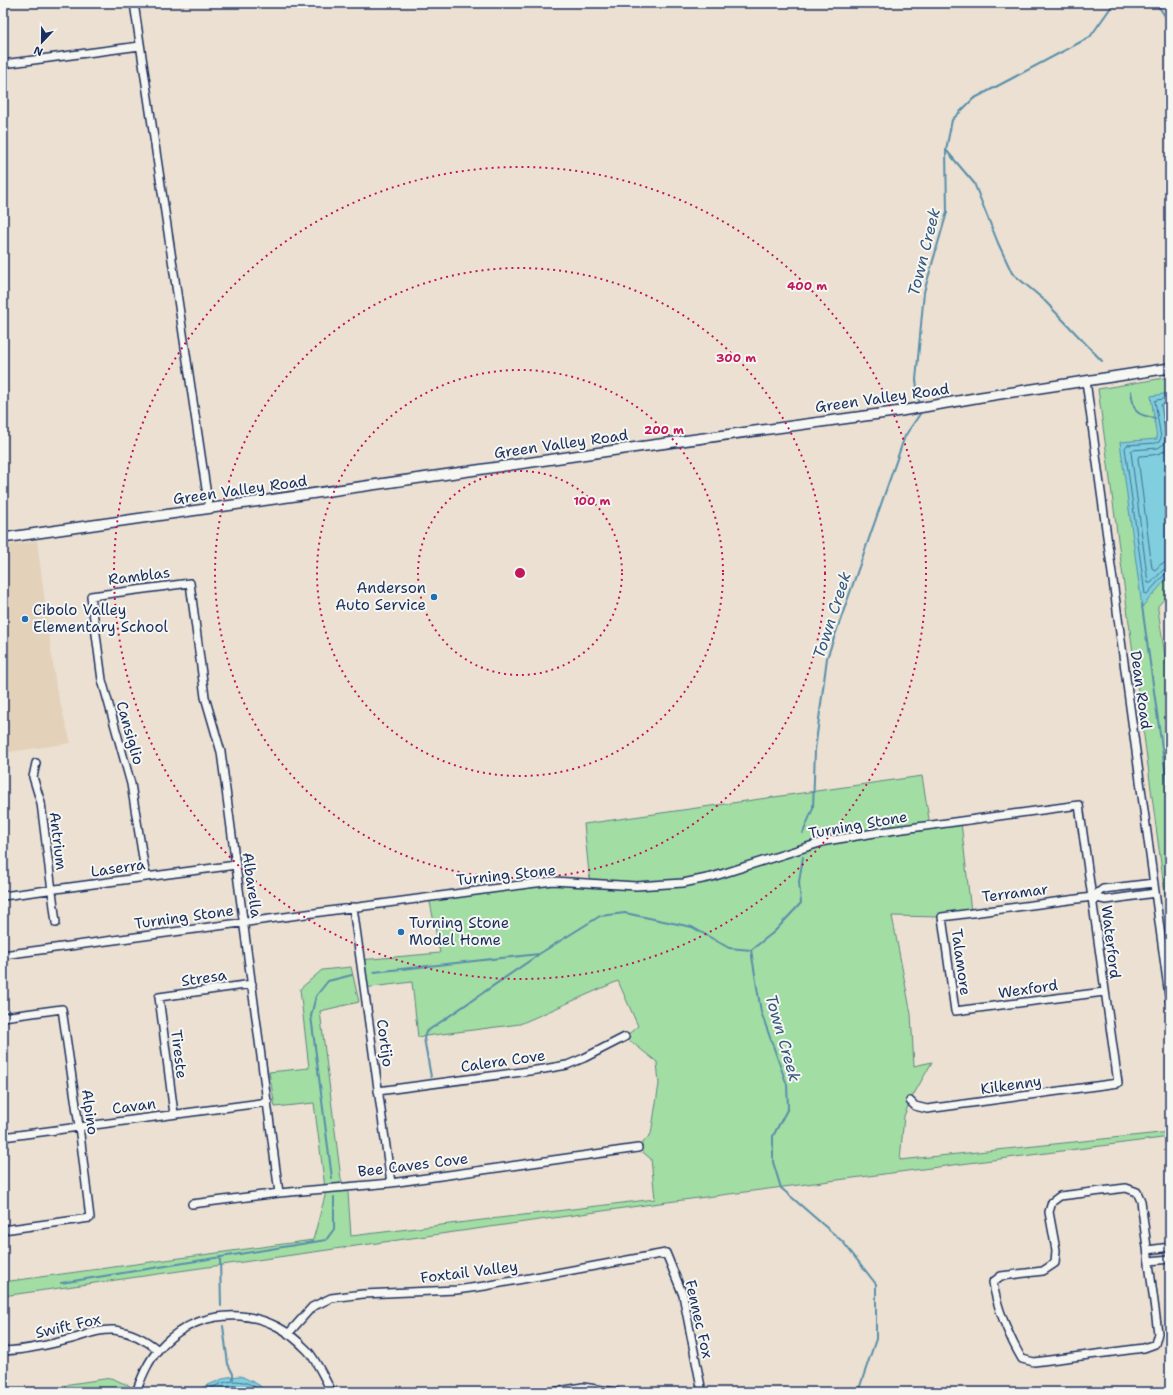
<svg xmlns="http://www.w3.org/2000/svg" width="1173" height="1395" viewBox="0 0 1173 1395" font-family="'Shantell Sans',sans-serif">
<rect width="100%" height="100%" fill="#ebe0d1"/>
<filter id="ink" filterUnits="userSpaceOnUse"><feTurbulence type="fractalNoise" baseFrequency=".025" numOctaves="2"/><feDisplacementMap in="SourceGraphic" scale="8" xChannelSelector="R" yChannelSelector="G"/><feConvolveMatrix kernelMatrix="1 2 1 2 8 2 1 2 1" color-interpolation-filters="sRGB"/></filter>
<g filter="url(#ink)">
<path fill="#e3d1ba" d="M37 541 56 688 71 743 3 753V546Z"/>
<path fill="#a2dda3" stroke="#5e8680" d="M1170 377V593L1158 606V610L1170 688V932L1098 389Z
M922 776 930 825 961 822 971 912 942 917 892 916 911 1014 914 1066 932 1062 910 1101 904 1116 900 1160 1170 1132V1137L652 1204 3 1296V1282L313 1240 325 1196 324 1180 314 1103 275 1107 269 1072 309 1068 300 989 322 970 351 967 359 1002 320 1011 341 1179 348 1193 351 1236 655 1199 651 1159 638 1148 651 1134 659 1084 657 1062 625 1037 638 1026 618 981 520 1024 418 1037 412 982 364 988 360 960 440 953 429 897 528 884 590 883 584 824Z
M111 1378 130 1386 127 1392H49L70 1384Z"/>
<path fill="#80cede" stroke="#588eab" d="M1170 393V575L1142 607 1120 442 1157 439 1151 396Z
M241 1376 259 1385 266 1392H200L201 1388 227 1377Z"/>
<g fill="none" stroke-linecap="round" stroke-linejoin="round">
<path stroke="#436f91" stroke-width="1" d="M1170 398 1157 400 1155 401 1161 438 1159 442 1156 443 1127 445 1125 448 1145 594H1147L1165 574 1170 573
M1170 403 1162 404 1161 405 1166 437 1164 444 1158 448 1132 450 1131 452 1148 583H1151L1163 570 1170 568
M1170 445C1163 456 1151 455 1139 456L1138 458 1152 568 1155 570 1161 564 1170 562
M204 1392C223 1380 243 1375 261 1392
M215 1392C233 1384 235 1383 253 1392"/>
<path stroke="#588eab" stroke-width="2" d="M1156 3 1170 23
M946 150 974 183 998 243 1012 273 1043 299 1102 361
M1131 391C1134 411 1134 415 1155 418
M919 401 916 380 924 292 947 212 946 150 952 120 973 99 1090 37 1114 3
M1142 606 1170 805
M1163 752 1170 751
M803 833 813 808 815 750 827 658 905 436 920 414
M803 857 799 882 801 903 774 932 751 950 761 1012 787 1085 788 1108 773 1136V1162L781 1188 843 1242 876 1284V1339L858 1392
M374 972 539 954 600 916 625 913 692 927 729 948 751 950
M431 1077 424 1038 426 1032 538 955
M332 1178 311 1016 316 996 328 981 352 975
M220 1257 221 1306
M61 1283 326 1240 334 1229V1197
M223 1326 228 1364 233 1374V1379"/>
<g stroke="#1b2f5e" stroke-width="10">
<path id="minor" d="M134 3 209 509
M3 64 140 46
M1086 381 1170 1003
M36 763 33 777 41 803 56 923
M146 877 131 784 102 680 91 596 190 583 205 697 221 752 279 1193
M3 896 236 865
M1092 897 1103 889 1154 883
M353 907 391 1183
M3 955 528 884 553 881 636 886 683 883 712 877 826 841 881 832 1079 805 1118 1083 927 1109 915 1106 910 1101
M1104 992 955 1011 942 917 1092 897 1106 900 1155 893
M3 1017 62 1009 79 1126 90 1218 3 1230
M378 1091 544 1069 567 1065 584 1058 625 1037
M174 1114 159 997 252 984
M3 1137 268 1102
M1126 1188 1137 1192 1141 1201 1158 1333 1155 1344 1144 1348 1034 1362 1022 1359C1010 1339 996 1306 993 1282L1001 1276 1043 1271 1055 1263 1056 1250 1049 1212 1052 1202 1060 1196Z
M192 1204 279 1193 391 1183 638 1148
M1148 1250 1170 1247
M1149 1261 1170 1259
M288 1334 312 1307 331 1298 363 1294 456 1290 485 1286 666 1253 683 1295 702 1392
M3 1351C28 1350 51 1344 75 1338 88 1334 100 1329 114 1330 131 1332 145 1339 158 1350
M136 1392C142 1377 148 1361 159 1349 189 1315 238 1306 278 1327 288 1332 299 1342 307 1350 316 1359 325 1380 332 1392
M553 1392 583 1387 616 1392"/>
</g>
<g stroke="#1b2f5e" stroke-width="12">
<path id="tertiary" d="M3 538 609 451 901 411 981 397 1170 368"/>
</g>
<use href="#minor" stroke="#f6f6f2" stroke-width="7"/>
<use href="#tertiary" stroke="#f6f6f2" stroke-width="9"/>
</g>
</g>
<g fill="none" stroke="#c2185b" stroke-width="2" stroke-dasharray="2 4">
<circle cx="520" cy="573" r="102"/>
<circle cx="520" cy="573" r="203"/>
<circle cx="520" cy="573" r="305"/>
<circle cx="520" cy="573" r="406"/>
</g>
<g fill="#1f6fb2" stroke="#f6f6f2" stroke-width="1.5">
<circle cx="434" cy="597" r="4"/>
<circle cx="25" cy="619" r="4"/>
<circle cx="401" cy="932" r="4"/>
</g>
<g text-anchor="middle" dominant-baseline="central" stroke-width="4" stroke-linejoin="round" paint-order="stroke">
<g font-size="15" fill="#1b2f5e" stroke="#f6f6f2">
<text transform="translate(882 398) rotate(-8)">Green Valley Road</text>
<text transform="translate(561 444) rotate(-8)">Green Valley Road</text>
<text transform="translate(240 490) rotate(-8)">Green Valley Road</text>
<text transform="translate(139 576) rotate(-7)">Ramblas</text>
<text transform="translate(1141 690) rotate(82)">Dean Road</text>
<text transform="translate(130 733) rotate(74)">Cansiglio</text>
<text transform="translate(858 825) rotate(-10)">Turning Stone</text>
<text transform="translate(58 841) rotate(83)">Antrium</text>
<text transform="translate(118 868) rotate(-8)">Laserra</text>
<text transform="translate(506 875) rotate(-6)">Turning Stone</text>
<text transform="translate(252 885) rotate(82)">Albarella</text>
<text transform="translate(1015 893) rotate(-7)">Terramar</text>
<text transform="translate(184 917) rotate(-8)">Turning Stone</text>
<text transform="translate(1111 942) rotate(83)">Waterford</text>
<text transform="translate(961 962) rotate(82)">Talamore</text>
<text transform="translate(204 978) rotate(-8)">Stresa</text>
<text transform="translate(1028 989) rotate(-8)">Wexford</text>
<text transform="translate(385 1043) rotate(82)">Cortijo</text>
<text transform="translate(179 1054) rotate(83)">Tireste</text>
<text transform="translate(503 1061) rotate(-8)">Calera Cove</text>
<text transform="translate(1011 1085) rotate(-8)">Kilkenny</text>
<text transform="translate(134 1106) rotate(-7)">Cavan</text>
<text transform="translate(90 1112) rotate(82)">Alpino</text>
<text transform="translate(413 1165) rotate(-7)">Bee Caves Cove</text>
<text transform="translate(469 1272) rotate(-7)">Foxtail Valley</text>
<text transform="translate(699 1319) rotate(77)">Fennec Fox</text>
<text transform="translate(68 1326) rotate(-13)">Swift Fox</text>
</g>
<g font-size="15" fill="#1b2f5e" stroke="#f6f6f2" text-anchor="start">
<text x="426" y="588" text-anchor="end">Anderson<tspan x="426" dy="17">Auto Service</tspan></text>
<text x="33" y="610">Cibolo Valley<tspan x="33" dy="17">Elementary School</tspan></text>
<text x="409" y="923">Turning Stone<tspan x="409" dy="17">Model Home</tspan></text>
</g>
<g font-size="16" font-style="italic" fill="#34577e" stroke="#f6f6f2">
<text transform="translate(924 252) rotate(-76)">Town Creek</text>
<text transform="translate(832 615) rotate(-72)">Town Creek</text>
<text transform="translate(783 1038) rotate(74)">Town Creek</text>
</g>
</g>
<circle cx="520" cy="573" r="6" fill="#c2185b" stroke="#f6f6f2" stroke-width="2"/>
<g font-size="12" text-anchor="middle" font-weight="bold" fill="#c2185b" stroke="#f6f6f2" stroke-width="4" stroke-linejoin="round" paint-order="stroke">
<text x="807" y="290">400 m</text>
<text x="736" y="362">300 m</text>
<text x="664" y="434">200 m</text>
<text x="592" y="505">100 m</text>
</g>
<rect width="1173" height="1395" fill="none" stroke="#f6f6f2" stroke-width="16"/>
<rect x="8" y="8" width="1157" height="1379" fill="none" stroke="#1b2f5e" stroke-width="1.5" filter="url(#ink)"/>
<g transform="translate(42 42) rotate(202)" stroke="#f6f6f2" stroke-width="3" paint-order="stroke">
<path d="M0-3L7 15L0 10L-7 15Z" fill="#1b2f5e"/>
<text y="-6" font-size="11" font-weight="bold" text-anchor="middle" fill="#1b2f5e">N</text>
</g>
</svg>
